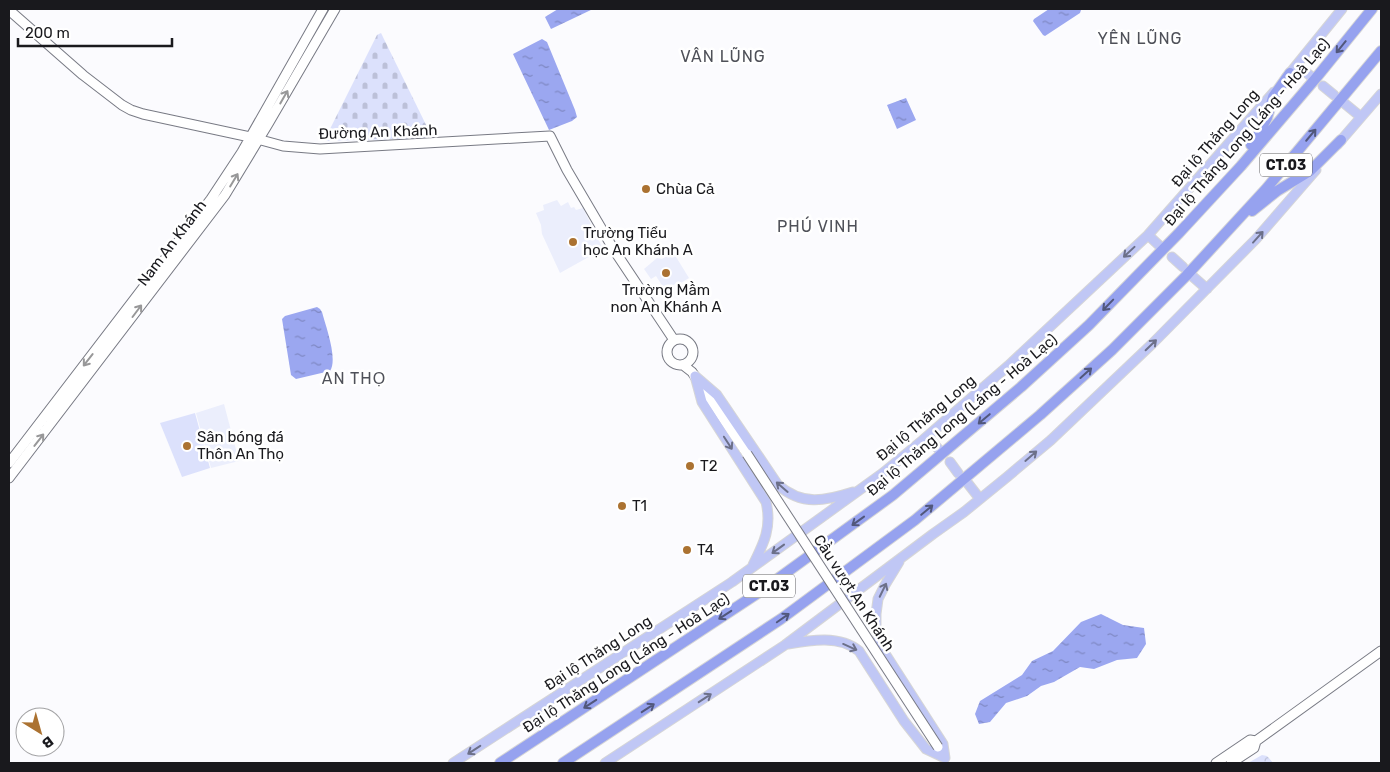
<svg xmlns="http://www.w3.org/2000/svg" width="1390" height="772" viewBox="0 0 1390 772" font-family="Rubik,sans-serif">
<defs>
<pattern id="cemetery-stones" width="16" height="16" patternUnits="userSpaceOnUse" patternTransform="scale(1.25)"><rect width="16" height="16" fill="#dce1fc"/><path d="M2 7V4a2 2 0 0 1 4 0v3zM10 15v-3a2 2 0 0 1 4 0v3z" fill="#bcc0d8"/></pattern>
<pattern id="park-crowns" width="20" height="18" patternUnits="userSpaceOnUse" patternTransform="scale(1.25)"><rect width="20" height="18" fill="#dce1fc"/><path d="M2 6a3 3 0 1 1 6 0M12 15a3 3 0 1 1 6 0" fill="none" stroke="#bcc0d8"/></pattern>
<pattern id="water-ripples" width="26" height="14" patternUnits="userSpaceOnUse" patternTransform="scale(1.25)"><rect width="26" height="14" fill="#9ba7f0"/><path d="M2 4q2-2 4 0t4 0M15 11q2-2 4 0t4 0" fill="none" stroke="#7e87c2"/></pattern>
</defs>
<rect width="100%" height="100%" fill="#fbfbfe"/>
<path fill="#ebeefc" d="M557 200 561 206 568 202 571 208 574 207 576 210 583 208 603 249 560 273 542 234 541 225 536 213 544 210 543 205Z
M673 252 689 278 679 284 678 282 665 290 656 276 651 279 644 269 657 258 662 259Z
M224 404 239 461 211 468 196 413Z"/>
<path fill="#dce1fc" d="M195 413 210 468 182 477 160 423Z"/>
<path fill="url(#cemetery-stones)" d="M381 33 431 135 426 138 324 141 377 35Z"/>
<path fill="url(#park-crowns)" d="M1262 755 1267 756 1273 763H1248Z"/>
<path fill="url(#water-ripples)" d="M558 9H593L551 29 545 17Z
M1049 9H1080L1081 10 1080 13 1045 36 1043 35 1033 21 1034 19Z
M542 39 547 42 575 110 577 117 572 121 549 130 513 54Z
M906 98 916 120 897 129 887 105Z
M317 307 320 309 322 312C326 327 338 359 330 371L296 379 291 375 282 319 285 316Z
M1101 614 1123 625 1144 628 1146 644 1137 658 1117 660 1094 669 1080 667 1054 682 1041 686 1027 696 1006 703 990 722 979 724 975 714 980 701 1022 675 1032 661 1053 651 1081 622Z"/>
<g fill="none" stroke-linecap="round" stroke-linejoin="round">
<g stroke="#787a84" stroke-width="11">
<path id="secondary" d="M9 10 83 75 122 105 131 110 143 114 250 137 283 146 320 149 550 136 567 170 614 250 674 340
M667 352a13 13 0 1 1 26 0a13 13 0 1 1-26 0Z
M683 365 692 372 747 454
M9 463 211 199 242 152 323 9
M9 478 225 195 268 124 335 9
M1256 741 1381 651
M1216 763 1250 740 1256 741 1254 748 1231 763"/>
</g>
<g stroke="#d6d6d6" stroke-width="11">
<path id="primary" d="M1297 65 1313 78
M1286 78 1342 9
M1323 86 1334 95
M1344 103 1361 117
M1337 145 1381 94
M1148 235 1163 249
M1172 257 1183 267
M1191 275 1207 289
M695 376 717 395 778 485C802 506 825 501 853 492
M695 376 702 402 766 502C772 527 764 543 753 565
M928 437 941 452
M950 462 958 473
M966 481 980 499
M788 644C811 640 840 635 859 651L904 721 926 749 945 758 943 744 882 649 876 629V614L878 599 885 585 899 562
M453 763 732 582 883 473 923 440 1008 366 1148 235 1274 92
M605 763 785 645 933 534 964 512 1007 477 1051 440 1152 344 1256 239 1316 170"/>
</g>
<g stroke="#d6d6d6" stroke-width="12">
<path id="highway" d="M1251 145 1256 139 1267 118 1273 97 1290 73
M1252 211 1277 191 1310 171 1341 140
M500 763 761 591 893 495 1021 387 1089 325 1179 233 1241 166 1316 78 1372 9
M563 763 781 619 915 520 1040 415 1112 350 1186 276 1266 189 1381 51"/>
</g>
<use href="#secondary" stroke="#fff" stroke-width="9"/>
<use href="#primary" stroke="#c0c7f5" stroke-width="9"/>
<use href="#highway" stroke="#96a2ef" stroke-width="10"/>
<g stroke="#787a84" stroke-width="11" stroke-linecap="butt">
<path id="secondary-bridge" d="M747 454 938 747"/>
</g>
<use href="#secondary-bridge" stroke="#fff" stroke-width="9"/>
</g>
<defs><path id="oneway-shaft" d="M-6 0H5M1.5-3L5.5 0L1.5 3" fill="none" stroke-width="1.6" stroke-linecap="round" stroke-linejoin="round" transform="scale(1.25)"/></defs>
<g stroke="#51577b">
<use href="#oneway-shaft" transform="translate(1341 47) rotate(129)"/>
<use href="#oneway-shaft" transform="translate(1311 135) rotate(-50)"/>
<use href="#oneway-shaft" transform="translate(1108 305) rotate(134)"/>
<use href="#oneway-shaft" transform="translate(1086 373) rotate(-42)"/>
<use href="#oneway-shaft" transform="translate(984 419) rotate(140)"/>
<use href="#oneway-shaft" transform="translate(927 510) rotate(-40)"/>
<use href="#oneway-shaft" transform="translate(858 521) rotate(144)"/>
<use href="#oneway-shaft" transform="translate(725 615) rotate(147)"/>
<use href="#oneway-shaft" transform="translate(783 618) rotate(-35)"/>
<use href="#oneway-shaft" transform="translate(590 704) rotate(147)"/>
<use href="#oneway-shaft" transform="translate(648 708) rotate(-33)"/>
</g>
<g stroke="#989899">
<use href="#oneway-shaft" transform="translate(284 97) rotate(-60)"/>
<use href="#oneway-shaft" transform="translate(234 180) rotate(-59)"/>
<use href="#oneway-shaft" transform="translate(137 311) rotate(-53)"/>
<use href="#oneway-shaft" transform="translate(88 360) rotate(128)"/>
<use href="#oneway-shaft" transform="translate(39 440) rotate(-52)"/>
</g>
<g stroke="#6c7089">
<use href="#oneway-shaft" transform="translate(1258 237) rotate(-48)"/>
<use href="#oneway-shaft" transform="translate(1129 252) rotate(137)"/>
<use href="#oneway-shaft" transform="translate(1151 345) rotate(-44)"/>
<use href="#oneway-shaft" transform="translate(728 443) rotate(57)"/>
<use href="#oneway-shaft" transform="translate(1031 456) rotate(-41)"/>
<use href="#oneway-shaft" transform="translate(782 487) rotate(-139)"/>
<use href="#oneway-shaft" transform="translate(778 549) rotate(144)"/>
<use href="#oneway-shaft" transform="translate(883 590) rotate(-64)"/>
<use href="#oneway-shaft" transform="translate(850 647) rotate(24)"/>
<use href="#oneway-shaft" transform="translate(705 698) rotate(-33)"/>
<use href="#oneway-shaft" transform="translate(474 750) rotate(147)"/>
</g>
<g fill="#ab7231" stroke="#fff" stroke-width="2">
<circle cx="646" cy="189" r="5"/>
<circle cx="573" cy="242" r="5"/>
<circle cx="666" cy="273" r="5"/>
<circle cx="187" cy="446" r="5"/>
<circle cx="690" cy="466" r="5"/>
<circle cx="622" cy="506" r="5"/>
<circle cx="687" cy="550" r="5"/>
</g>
<g text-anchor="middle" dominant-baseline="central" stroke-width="5" stroke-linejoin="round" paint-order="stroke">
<g fill="#fff" stroke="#5e5e61" stroke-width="1">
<rect x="1260" y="153.5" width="52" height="23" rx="4"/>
<rect x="743" y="574.5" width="52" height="23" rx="4"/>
</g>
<g font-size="14" font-weight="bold" fill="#19191d">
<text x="1286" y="165">CT.03</text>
<text x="769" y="586">CT.03</text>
</g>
<g font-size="15" fill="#19191d" stroke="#fff">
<text transform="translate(378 132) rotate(-2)">Đường An Khánh</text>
<text transform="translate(1247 132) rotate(-49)">Đại lộ Thăng Long (Láng - Hoà Lạc)</text>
<text transform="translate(1215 138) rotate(-49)">Đại lộ Thăng Long</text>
<text transform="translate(172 243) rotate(-53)">Nam An Khánh</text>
<text transform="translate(962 415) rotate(-40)">Đại lộ Thăng Long (Láng - Hoà Lạc)</text>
<text transform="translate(926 418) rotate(-40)">Đại lộ Thăng Long</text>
<text transform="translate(854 593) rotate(57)">Cầu vượt An Khánh</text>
<text transform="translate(598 653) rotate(-33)">Đại lộ Thăng Long</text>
<text transform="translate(626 663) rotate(-33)">Đại lộ Thăng Long (Láng - Hoà Lạc)</text>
</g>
<g font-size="15" fill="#19191d" stroke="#fff" text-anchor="start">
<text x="656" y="189">Chùa Cả</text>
<text x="583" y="233">Trường Tiểu<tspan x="583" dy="17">học An Khánh A</tspan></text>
<text x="666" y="290" text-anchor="middle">Trường Mầm<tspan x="666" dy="17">non An Khánh A</tspan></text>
<text x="197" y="437">Sân bóng đá<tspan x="197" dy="17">Thôn An Thọ</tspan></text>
<text x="700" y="466">T2</text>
<text x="632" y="506">T1</text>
<text x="697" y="550">T4</text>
</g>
<g font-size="16" letter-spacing="1" fill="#4f5159" stroke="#fff">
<text x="1140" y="38">YÊN LŨNG</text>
<text x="723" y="56">VÂN LŨNG</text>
<text x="818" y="226">PHÚ VINH</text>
<text x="354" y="378">AN THỌ</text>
</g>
</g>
<rect width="1390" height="772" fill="none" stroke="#19191d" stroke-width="20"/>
<g transform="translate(40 732) rotate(143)"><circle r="24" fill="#ffffff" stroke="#a3a3a5"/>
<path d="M0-4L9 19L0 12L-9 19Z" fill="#ab7231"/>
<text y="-8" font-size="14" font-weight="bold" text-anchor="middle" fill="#19191d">B</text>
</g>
<path d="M18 38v8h154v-8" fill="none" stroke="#19191d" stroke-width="2.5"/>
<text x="25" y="38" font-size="15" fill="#19191d" stroke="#ffffff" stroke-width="4" paint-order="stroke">200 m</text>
</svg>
